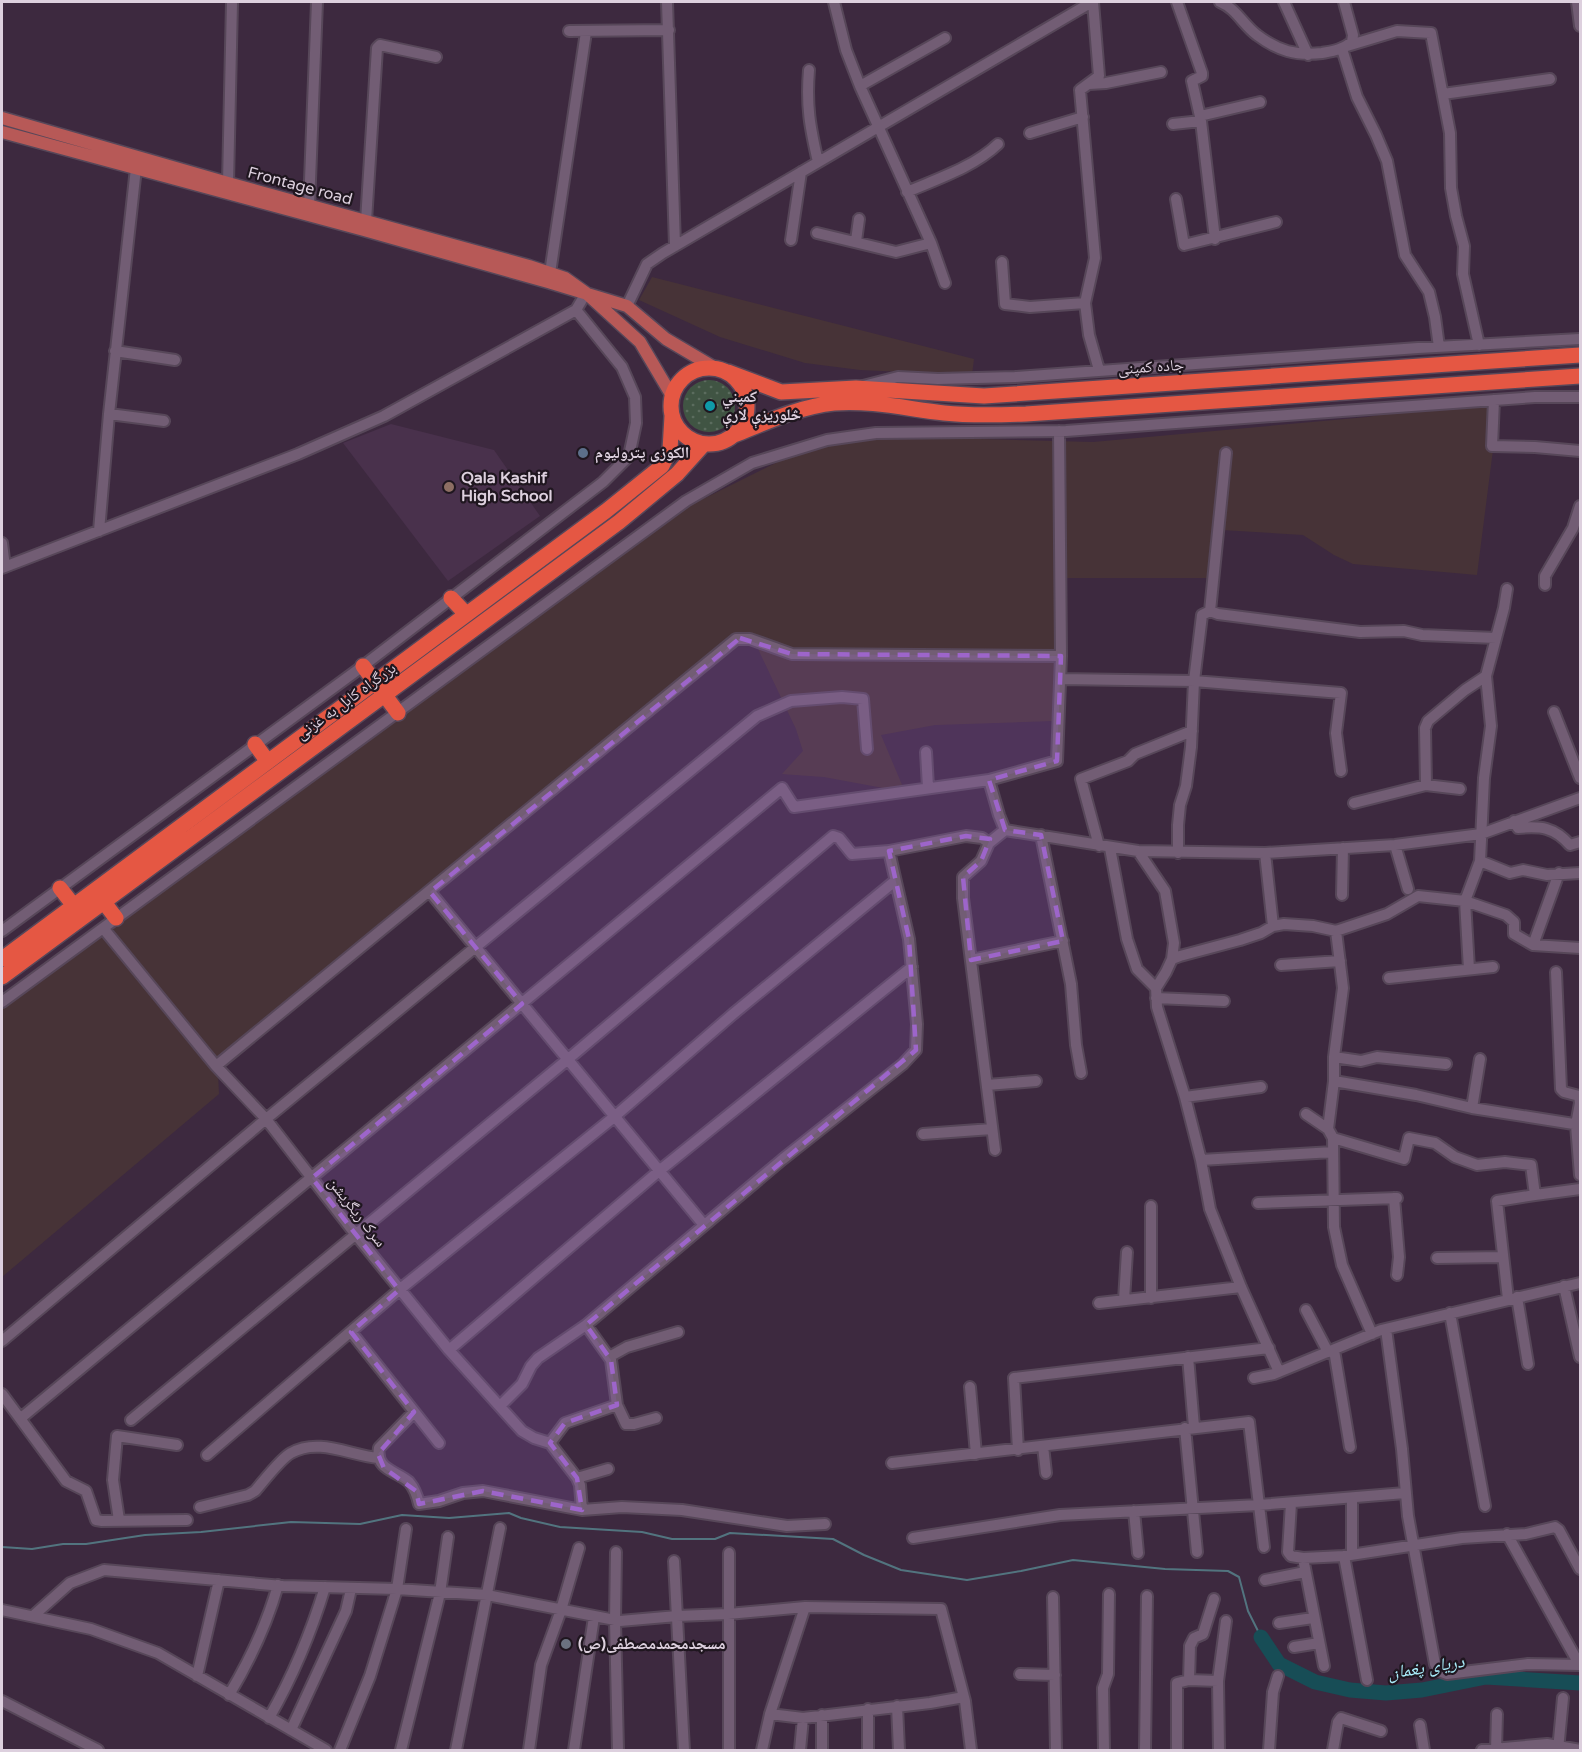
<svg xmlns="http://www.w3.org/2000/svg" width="1582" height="1752" viewBox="0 0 1582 1752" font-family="'Varela Round','Noto Naskh Arabic',sans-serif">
<defs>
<pattern id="grass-dots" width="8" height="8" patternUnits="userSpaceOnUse" patternTransform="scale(1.5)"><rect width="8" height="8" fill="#405443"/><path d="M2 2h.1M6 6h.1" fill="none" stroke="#5b6c5e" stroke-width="1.8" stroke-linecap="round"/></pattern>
</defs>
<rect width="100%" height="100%" fill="#3d293f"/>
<path fill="#473337" d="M652 277 974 359 972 375 860 370 805 363 720 337 639 300Z
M1500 395 1477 575 1353 564 1334 555 1303 535 1222 530 1215 578H1061L1052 721 935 725 881 735 905 792 824 777 782 774 803 751 796 729 750 632 558 788 218 1073 219 1094 2 1277V1006L693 504 832 435 1093 442 1367 417Z"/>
<path fill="#49314c" d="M391 424 494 450 540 516 448 581 343 443Z"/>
<path fill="url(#grass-dots)" d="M683 406a26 26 0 1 1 52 0a26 26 0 1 1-52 0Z"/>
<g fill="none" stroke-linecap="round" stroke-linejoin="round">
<path stroke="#52747f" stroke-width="2" d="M2 1547 32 1549 63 1544H86L145 1535 201 1532 291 1522 360 1524 402 1515 449 1518 509 1513 521 1518 560 1527 642 1532 672 1539H715L730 1533 833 1539 864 1555 901 1570 967 1580 1021 1571 1073 1560 1165 1569 1228 1571 1239 1577 1248 1611 1261 1637"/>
<path stroke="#174d56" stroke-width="15" d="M1261 1637 1279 1664 1315 1682 1350 1690 1386 1693 1422 1690 1486 1677 1580 1683"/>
<g stroke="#574759" stroke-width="14">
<path id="minor" d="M667 2 675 246
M834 2 846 50 860 86 931 243 945 283
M1093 2 1099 76 1080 90 1095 258 1085 303 1089 335 1099 370
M1177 2 1202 73V76L1192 81 1201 121 1215 239
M1220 2C1237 9 1243 25 1257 35 1278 51 1296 56 1322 53 1333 51 1342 50 1352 42L1353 35 1344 2
M1284 2 1308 55
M1577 2 1580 26
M569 31 669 30
M1347 46 1397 31 1431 33 1450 133 1451 188 1456 216 1464 246 1463 274 1479 345
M1342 49 1357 97 1376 135 1387 161 1405 255 1429 292 1435 317 1439 347
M809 70C806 106 810 127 818 162
M1089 84 1106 83 1161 72
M860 86 945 38
M1443 94 1550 79
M1200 116 1260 102
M1173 124 1201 121
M1030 133 1083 117
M228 183 232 2
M907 192C937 179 974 167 998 144
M1176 199 1184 245 1276 222
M309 206 317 2
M366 221 377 48 380 45 436 57
M817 233 896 252 931 243
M791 240 801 172
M856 241 859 219
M1002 262 1005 304 1030 307 1085 303
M550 273 586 32
M627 306 647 264 663 253 1092 2
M115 351 175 360
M863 386 898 377 938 379 1015 377 1418 348 1580 339
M1494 400 1492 446 1535 447 1580 451
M109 414 164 421
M1226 453 1210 611 1218 614 1360 632 1404 631 1422 635 1496 638
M99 531 109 414 136 168
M2 543 5 567
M2 568 298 454 384 416 576 310 586 293
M1545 585V576L1573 528 1580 506
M1060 679 1194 681 1341 693 1336 733 1341 771
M1554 712 1580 778
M926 752 928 787
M989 780 999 815 1005 830 1138 851 1265 853 1395 845 1481 834 1580 798
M1426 785 1425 728 1428 721 1465 690 1486 676
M1354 803 1426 785 1460 789
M1514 821 1518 828C1541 826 1554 827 1570 845L1580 842
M1041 835 1071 984 1076 1045 1081 1073
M1395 845 1408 889
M1099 846 1081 779 1128 761 1135 754 1192 731
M1110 848 1127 939 1137 969 1156 988 1157 1007 1185 1097 1201 1160 1210 1209 1241 1287 1279 1372
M889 851 966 836 982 838 989 843
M1138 851 1165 891 1174 943 1172 959
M1178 853V825L1180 805 1186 786 1191 747 1194 681 1202 615 1210 611
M1265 853 1273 926
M1480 861 1510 873 1523 870 1547 875 1580 873
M430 892 704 1225
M1342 895 1343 848
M103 928 216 1066 266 1119 356 1235 449 1350 522 1431 534 1438 550 1443 577 1478 580 1485 582 1510
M2 931 363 666 603 482 629 456 636 423 635 397 622 367 576 310
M1533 945 1559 873
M971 960 1063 941
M1281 965 1340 961
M1469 969 1465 901 1480 861 1484 778 1491 726 1486 676 1504 608 1507 589
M1556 972 1561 1089 1564 1092 1579 1096 1580 1103 1576 1125 1580 1175
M1389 978 1493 967
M1156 988 1166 972 1172 959 1180 956 1240 940 1261 933 1273 926 1284 924 1313 926 1336 931 1387 914 1418 896 1465 901 1506 915 1514 922V934L1533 945 1580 948
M1156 998 1224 1001
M2 1002 686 501 752 463 827 440 876 433 1066 431 1535 397H1580
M1334 1057 1361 1061 1377 1057 1446 1064
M216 1066 736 639H750L792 654 1061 656
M1334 1081 1416 1095 1472 1108 1580 1125
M987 1085 1036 1081
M1185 1097 1261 1087
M1472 1108 1480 1059
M1306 1114 1328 1129 1333 1138 1334 1227 1342 1265 1372 1334
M1328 1129 1334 1081V1057L1343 988 1336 931
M923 1134 992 1129
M1333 1138 1404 1159 1409 1138 1435 1143 1455 1157 1477 1165 1505 1162 1531 1165 1535 1195 1580 1189
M995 1150 963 898V877L981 861 989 843 1005 830
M1201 1160 1333 1152
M1394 1198 1399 1257 1397 1275
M1258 1203 1397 1198
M1437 1258 1503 1257
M1564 1286 1580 1357
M1517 1297 1528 1364
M1151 1298V1206
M1508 1299 1497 1201 1535 1195
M1124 1300 1127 1252
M1099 1303 1241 1287
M1306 1310 1328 1352
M1450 1313 1485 1506
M586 1325 611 1360 617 1405 626 1424H634L656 1418
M1386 1329 1402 1449 1408 1516 1435 1664 1439 1671 1447 1674 1528 1664 1580 1665
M351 1332 439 1443
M2 1341 266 1119 757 716 791 701 842 697 863 699 867 749
M449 1350 659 1171 912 967
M1334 1350 1350 1447
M609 1357 627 1347 678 1332
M1188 1357 1194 1427
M1254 1378 1274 1374 1381 1330 1580 1283
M970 1387 976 1454
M2 1394 66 1481 86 1491 96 1520 102 1521 187 1520
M414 1412 379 1448C375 1470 397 1471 409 1482 415 1489 417 1495 419 1504L439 1501 463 1493 483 1491 582 1510 622 1507 682 1510 787 1526 825 1524
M21 1418 782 788 794 807 989 780 1057 761 1061 656 1059 431
M131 1420 567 1060 833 836 839 838 852 854 889 851 909 939 917 1024 916 1050 903 1064 783 1159 586 1325 538 1358 531 1366 522 1384 500 1406
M1185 1428 1197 1552
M550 1443 565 1423 617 1405
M1043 1446 1046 1473
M1018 1450 1014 1378 1269 1348
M207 1455 399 1290 614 1117 733 1014 895 881
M892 1463 1249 1422 1264 1547
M577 1478 608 1469
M1352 1499V1554
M1291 1503 1288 1552 1291 1556 1303 1558 1344 1556 1462 1538 1526 1534 1555 1527 1559 1530 1580 1569
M200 1507 248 1495 255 1491C263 1482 281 1458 291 1453 319 1437 351 1456 379 1458
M1134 1511 1138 1553
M119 1520 113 1480 117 1436 177 1445
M1507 1534 1579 1664
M913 1538 1060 1515 1259 1505 1405 1493
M616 1552 615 1621 618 1750
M1344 1556 1367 1680
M1303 1558 1324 1666
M674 1561 684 1750
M1265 1580 1305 1572
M1053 1597 1056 1750
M2 1610 91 1629 158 1653 326 1750
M33 1616 70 1583 104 1570 283 1586 397 1589 487 1595 620 1621 677 1616 728 1614 805 1607 941 1609 965 1701 971 1750
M1279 1623 1313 1618
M1294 1647 1319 1643
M1020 1674 1055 1675
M197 1676 219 1580
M1189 1680 1190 1646 1194 1638 1203 1634 1214 1599
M229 1695C250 1660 267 1624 278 1585
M2 1701 98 1750
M897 1706 899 1750
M868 1709V1750
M770 1714 803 1718 930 1703 964 1697
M269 1718C293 1676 311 1633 325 1587
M1420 1725 1424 1750
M291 1730 346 1611 351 1589
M340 1750 370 1676 397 1589 406 1529
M401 1750 440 1593 448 1537
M456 1750 500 1528
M529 1750 541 1665 561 1610 579 1548
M574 1750 594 1617
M729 1750V1553
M762 1750 770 1714 805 1607
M800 1750 803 1718
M822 1750V1715
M1104 1750 1103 1688 1108 1674 1109 1594
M1145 1750 1147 1596
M1177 1750V1683L1189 1680 1218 1681
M1219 1750 1218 1681 1226 1621
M1269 1750 1273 1692 1278 1676
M1333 1750 1338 1722 1341 1718 1381 1731
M1482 1750 1547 1744 1580 1750
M1496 1750 1497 1714
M1558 1750 1563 1698"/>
</g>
<g stroke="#574759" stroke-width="15">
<path id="major" d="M2 118 228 183 529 266 565 278 586 293 640 342 672 396
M2 132 364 230 548 282 627 306 666 339 715 368"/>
</g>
<g stroke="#574759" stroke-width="18">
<path id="highway" d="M671 406a38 38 0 1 1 76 0a38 38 0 1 1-76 0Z
M728 372 781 392 856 388 984 396 1580 355
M734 435C767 422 798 407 834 403 871 400 908 409 944 413 971 416 999 415 1026 414L1580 376
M451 598 466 614
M363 666 398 713
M255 744 268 762
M60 888 74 906
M103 901 116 918
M2 959 606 511 662 466 670 450 672 416
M2 977 619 522 677 474 704 444"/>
</g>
<use href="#minor" stroke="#725d74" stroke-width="10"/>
<use href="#major" stroke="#b75957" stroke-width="12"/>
<use href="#highway" stroke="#e55743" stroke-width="15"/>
</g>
<path fill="#9d65ca" fill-opacity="0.2" stroke="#9d65ca" stroke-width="4.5" stroke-dasharray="12 8" stroke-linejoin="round" d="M740 638 792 654 1061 656 1057 761 989 780 1005 830 1041 835 1063 941 971 960 963 877 981 861 990 839 966 836 889 851 909 939 916 1050 586 1325 611 1360 617 1405 565 1423 550 1443 577 1478 582 1510 483 1491 419 1504 416 1491 384 1468 378 1454 414 1412 351 1332 399 1290 312 1178 522 1004 430 892Z"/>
<circle fill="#0f9aa8" stroke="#1f161f" stroke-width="2" cx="710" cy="406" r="6"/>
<circle fill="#5c6f8a" stroke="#1f161f" stroke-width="2" cx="583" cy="453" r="6"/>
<circle fill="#8d6e63" stroke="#1f161f" stroke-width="2" cx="449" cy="487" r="6"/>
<circle fill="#6b7280" stroke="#1f161f" stroke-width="2" cx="566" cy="1644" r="6"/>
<g text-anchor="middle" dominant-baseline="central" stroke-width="4.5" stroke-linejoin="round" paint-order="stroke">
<g font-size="16" fill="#ddd0de" stroke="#1f161f">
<text transform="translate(300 186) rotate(15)">Frontage road</text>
<text transform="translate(1151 367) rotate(-4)">جاده کمپنی</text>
<text transform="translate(346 701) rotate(-36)">بزرگراه کابل به غزنی</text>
<text transform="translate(357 1212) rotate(52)">سرک ریگریشن</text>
</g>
<g font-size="16" font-weight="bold" fill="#ddd0de" stroke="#1f161f" text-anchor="start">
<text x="722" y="397">کمپني<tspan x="722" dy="18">څلوريزې لارې</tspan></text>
<text x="595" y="453">الکوزی پترولیوم</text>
<text x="461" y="478">Qala Kashif<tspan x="461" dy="18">High School</tspan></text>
<text x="578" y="1644">مسجدمحمدمصطفی(ص)</text>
</g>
<g font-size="18" font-style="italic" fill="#a8ecf9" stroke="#1f161f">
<text transform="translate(1426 1667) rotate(-9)">دریای پغمان</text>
</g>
</g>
<rect width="1582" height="1752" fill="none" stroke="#ddd0de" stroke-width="6"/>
</svg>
